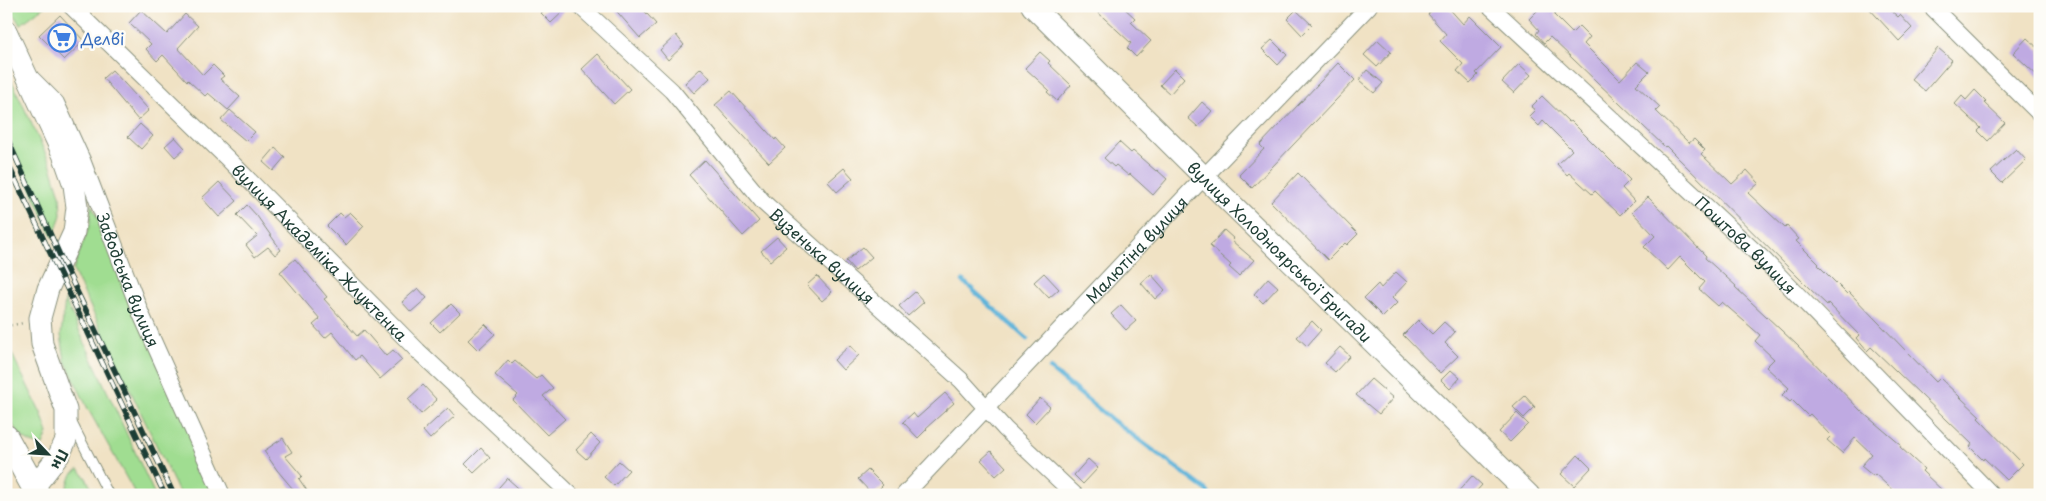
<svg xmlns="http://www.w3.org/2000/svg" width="2046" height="501" viewBox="0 0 2046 501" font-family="'Playpen Sans',sans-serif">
<rect width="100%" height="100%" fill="#fdfcf7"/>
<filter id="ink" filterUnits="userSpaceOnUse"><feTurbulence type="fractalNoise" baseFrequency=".02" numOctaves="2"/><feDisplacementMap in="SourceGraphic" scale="10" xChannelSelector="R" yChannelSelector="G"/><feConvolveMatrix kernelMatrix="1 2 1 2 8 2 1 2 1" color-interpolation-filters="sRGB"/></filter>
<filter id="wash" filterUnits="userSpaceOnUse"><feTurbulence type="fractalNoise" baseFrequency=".0096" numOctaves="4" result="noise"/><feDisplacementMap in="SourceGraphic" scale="20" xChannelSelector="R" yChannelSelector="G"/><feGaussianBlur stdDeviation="1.12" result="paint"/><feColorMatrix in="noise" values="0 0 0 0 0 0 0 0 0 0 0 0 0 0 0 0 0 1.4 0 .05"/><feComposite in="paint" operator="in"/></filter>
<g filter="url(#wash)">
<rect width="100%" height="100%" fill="#f0e2c4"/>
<path fill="#a0dd91" stroke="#608d62" d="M9 6H45L20 25Z
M6 69 50 163 60 195 61 215 53 238 6 133Z
M91 203 219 495H180L73 270 90 224Z
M65 300 155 495H136L88 409 65 361 61 335Z
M6 342 41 413 48 433 43 445C25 446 12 428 7 411 3 401 6 356 6 342Z
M79 469 86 478 95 495H64L72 474Z"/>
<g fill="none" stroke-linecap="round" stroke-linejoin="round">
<path stroke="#5db3d9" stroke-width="4.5" d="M963 281 1027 339
M1050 369 1111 419 1205 489 1210 495"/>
</g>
<g id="blocks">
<path fill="#bfaae2" d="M549 6H569L551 23 541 13Z
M612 6H640L656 24 640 38Z
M1091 6H1122L1135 18 1131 22 1151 41 1136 57 1127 48 1131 43Z
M1437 6H1447L1463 24 1470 16 1501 47 1476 73 1478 75 1470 83 1457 71 1463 64 1440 41 1446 34 1428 14Z
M1542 6H1549L1556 13 1554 15 1572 33 1579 26 1590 37 1584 44 1620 80 1637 62 1649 72 1636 85 1660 107 1656 111 1689 143 1694 139 1705 150 1701 154 1732 184 1747 170 1759 183 1748 193 1785 228 1787 226 1799 239 1796 241 1819 264 1818 265 1847 294 1849 292 1936 382 1940 378 1980 416 1978 418 2023 464 2007 480 1984 458 1983 460 1970 447 1972 444 1871 347 1867 351 1856 338 1859 335 1828 303 1827 305 1809 288 1666 146 1665 147 1550 37 1544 43 1536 34 1539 30 1529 19Z
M1867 6H1886L1898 17 1900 15 1912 28 1899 41Z
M141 10 167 34 185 14 198 26 178 48 203 75 213 65 224 76 220 79 240 97 228 110 208 93 205 96 188 80 187 81 163 55 157 61 146 49 151 44 129 23Z
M1296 10 1312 25 1302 35 1287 19Z
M60 15 84 41 64 60 39 35Z
M676 35 684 45 668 60 660 50Z
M2027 38 2040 50V78L2013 53Z
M1272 40 1287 55 1278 65 1262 49Z
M1378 40 1391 52 1377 67 1364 55Z
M1938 48 1952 60 1925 91 1911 79Z
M1040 52 1050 61 1048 63 1071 85 1057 101 1047 92 1049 90 1025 68Z
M598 54 630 89 614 104 582 69Z
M1338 63 1355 80 1252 188 1239 175 1264 149 1260 145Z
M1519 64 1531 75 1514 93 1502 82Z
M701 68 710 78 694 93 685 83Z
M1175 69 1184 78 1170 94 1160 85Z
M112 70 149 110 138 120 103 78Z
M1367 70 1383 83 1374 93 1359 80Z
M1975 90 1986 101 1984 103 2005 123 1988 141 1978 131 1981 128 1955 104 1962 96 1966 100Z
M731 91 775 140 776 138 785 148 769 163 715 105Z
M1542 96 1569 122 1571 121 1630 180 1622 188 1634 201 1620 215 1595 191 1592 194 1569 173 1567 175 1557 164 1572 150 1543 121 1539 126 1529 116 1535 110 1531 107Z
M1202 102 1212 111 1198 127 1188 118Z
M230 110 255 132 246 141 221 120Z
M140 124 153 136 141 149 128 137Z
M175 137 185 148 175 157 165 146Z
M1119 142 1131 153 1133 151 1156 171 1157 170 1167 179 1153 195 1130 174 1129 176 1116 165 1114 167 1104 158Z
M275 148 285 157 273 171 263 162Z
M2016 149 2026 160 2002 183 1991 172Z
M705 160 759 221 743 236 689 175Z
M844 168 853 178 837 192 828 182Z
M1298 173 1358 234 1347 245 1345 243 1328 260 1271 202Z
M219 182 237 201 219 217 202 198Z
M1648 197 1706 256 1705 258 1736 286 1735 287 1797 345 1862 412 1901 445 1900 447 1924 469 1922 471 1947 495H1898L1875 474 1873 476 1861 466 1872 454 1855 438 1842 453 1827 440 1831 436 1810 414 1808 416 1792 400 1790 402 1782 395 1789 388 1766 367 1774 359 1755 341 1760 335 1722 302 1718 306 1699 289 1705 282 1680 257 1668 270 1644 247 1655 236 1632 212Z
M247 205 257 216 281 250 275 255 268 247 255 257 246 245 257 236 237 215Z
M350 212 364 226 346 245 327 226 340 213 344 217Z
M1224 230 1234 239 1232 241 1254 260 1239 276 1229 267 1231 265 1210 246Z
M777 237 786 247 770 261 761 251Z
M863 247 872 257 855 271 846 261Z
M295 259 327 297 324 299 357 336 364 330 386 356 393 350 402 360 380 379 360 356 355 360 332 332 325 338 313 325 320 319 280 272Z
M1396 272 1407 282 1392 298 1397 303 1383 317 1364 298 1378 284 1381 288Z
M1044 273 1059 289 1049 298 1034 282Z
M1151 274 1165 290 1155 299 1141 283Z
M817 276 832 292 822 301 807 285Z
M1268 278 1278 287 1263 303 1254 294Z
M418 288 427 298 411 312 402 302Z
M915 292 924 302 908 316 899 306Z
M451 304 460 313 440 332 431 323Z
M1121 305 1136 321 1126 330 1111 314Z
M1418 320 1432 334 1444 322 1455 332 1445 343 1458 356 1440 373 1403 335Z
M1312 321 1321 330 1307 346 1297 337Z
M485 324 495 334 478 350 468 340Z
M850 345 859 355 843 370 834 360Z
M1340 347 1350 356 1335 372 1325 363Z
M508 360 512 364 515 361 536 379 541 375 553 388 543 396 565 419 547 435 513 400 518 395 495 375Z
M1451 370 1460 378 1450 389 1441 380Z
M1371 379 1393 398 1379 414 1356 395Z
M423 385 437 400 421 414 408 399Z
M945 393 954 403 926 428 927 429 918 438 903 422 913 413 917 418Z
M1525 396 1535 407 1524 418 1513 407Z
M1040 398 1050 407 1035 423 1026 414Z
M448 408 455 416 430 439 423 431Z
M1517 413 1528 424 1510 442 1499 432Z
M591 434 600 443 586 459 576 450Z
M283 438 292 452 285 456 302 476 299 479 310 495H298L277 470 264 451Z
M481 448 490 458 474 473 465 464Z
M991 451 1006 467 996 476 981 460Z
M1578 455 1591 468 1574 486 1561 474Z
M1088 459 1098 468 1083 484 1074 475Z
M619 461 629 470 614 486 604 477Z
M868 470 883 485 873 495 858 479Z
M1472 476 1482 485 1473 495H1455Z
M507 478 526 495H492Z"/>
</g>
</g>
<g filter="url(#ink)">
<use href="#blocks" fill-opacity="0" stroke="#88907c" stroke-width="1"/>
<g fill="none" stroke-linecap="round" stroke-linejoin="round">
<g stroke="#88907c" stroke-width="11">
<path id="service" d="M71 421 109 495"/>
</g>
<g stroke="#88907c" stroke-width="18">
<g id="minor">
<path id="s1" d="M71 6 227 158 418 351 571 495"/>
<path id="s2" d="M580 6 672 91 763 202 961 380 1005 429 1075 495"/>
<path id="s3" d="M1490 6 1762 258 1992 495"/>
<path d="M1931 6 2040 114"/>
<path id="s4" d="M32 79 56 103 82 160 141 314 222 495"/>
<path id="s5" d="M904 495 1204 177 1369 6"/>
</g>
</g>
<g stroke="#88907c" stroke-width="23">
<g id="tertiary">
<path id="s6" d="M1032 6 1204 177 1529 495"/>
<path d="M6 31 63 154 74 185 77 207 74 232 48 289 40 318 42 344 66 410V440L59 455 34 487"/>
</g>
</g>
<g stroke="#88907c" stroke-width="26">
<path id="secondary" d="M6 437 38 495"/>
</g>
<path stroke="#88907c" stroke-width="2.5" stroke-dasharray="1 4" stroke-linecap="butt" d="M6 326 24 323"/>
<use href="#service" stroke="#fff" stroke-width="9"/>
<use href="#minor" stroke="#fff" stroke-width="16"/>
<use href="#tertiary" stroke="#fff" stroke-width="21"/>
<use href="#secondary" stroke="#fff" stroke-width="24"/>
<g stroke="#1f3d34" stroke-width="5.5">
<path id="rail" d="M6 136 62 260 174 495
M6 160 165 495"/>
</g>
<use href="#rail" stroke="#fdfcf7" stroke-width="4" stroke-dasharray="11" stroke-linecap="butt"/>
</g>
</g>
<defs>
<g id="supermarket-ring" transform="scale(1.4375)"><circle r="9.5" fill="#fdfcf7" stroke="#3f7fe0" stroke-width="1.5"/><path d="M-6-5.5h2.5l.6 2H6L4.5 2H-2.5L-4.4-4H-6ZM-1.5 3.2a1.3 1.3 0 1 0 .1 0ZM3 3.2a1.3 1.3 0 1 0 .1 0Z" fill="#3f7fe0"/></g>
</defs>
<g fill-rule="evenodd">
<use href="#supermarket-ring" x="62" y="38"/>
</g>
<g text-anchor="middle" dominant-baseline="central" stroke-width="5" stroke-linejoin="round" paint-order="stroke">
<g font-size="16" fill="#366cbe" stroke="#fdfcf7" text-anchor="start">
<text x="81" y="38">Делві</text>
</g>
<g font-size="16" fill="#1f3d34" stroke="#fdfcf7">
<text stroke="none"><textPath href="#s3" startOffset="350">Поштова вулиця</textPath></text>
<text stroke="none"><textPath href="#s5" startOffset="338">Малютіна вулиця</textPath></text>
<text stroke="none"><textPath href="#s6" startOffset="349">вулиця Холодноярської Бригади</textPath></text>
<text stroke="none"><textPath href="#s1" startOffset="350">вулиця Академіка Жлуктенка</textPath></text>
<text stroke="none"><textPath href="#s2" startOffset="349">Вузенька вулиця</textPath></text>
<text stroke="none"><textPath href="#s4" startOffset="225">Заводська вулиця</textPath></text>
</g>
</g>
<rect width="2046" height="501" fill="none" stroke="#fdfcf7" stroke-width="25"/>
<g transform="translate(48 454) rotate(115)" stroke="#fdfcf7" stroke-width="4" paint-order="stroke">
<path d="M0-4L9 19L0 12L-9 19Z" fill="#1f3d34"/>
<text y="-8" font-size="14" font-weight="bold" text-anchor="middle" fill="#1f3d34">Пн</text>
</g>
</svg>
